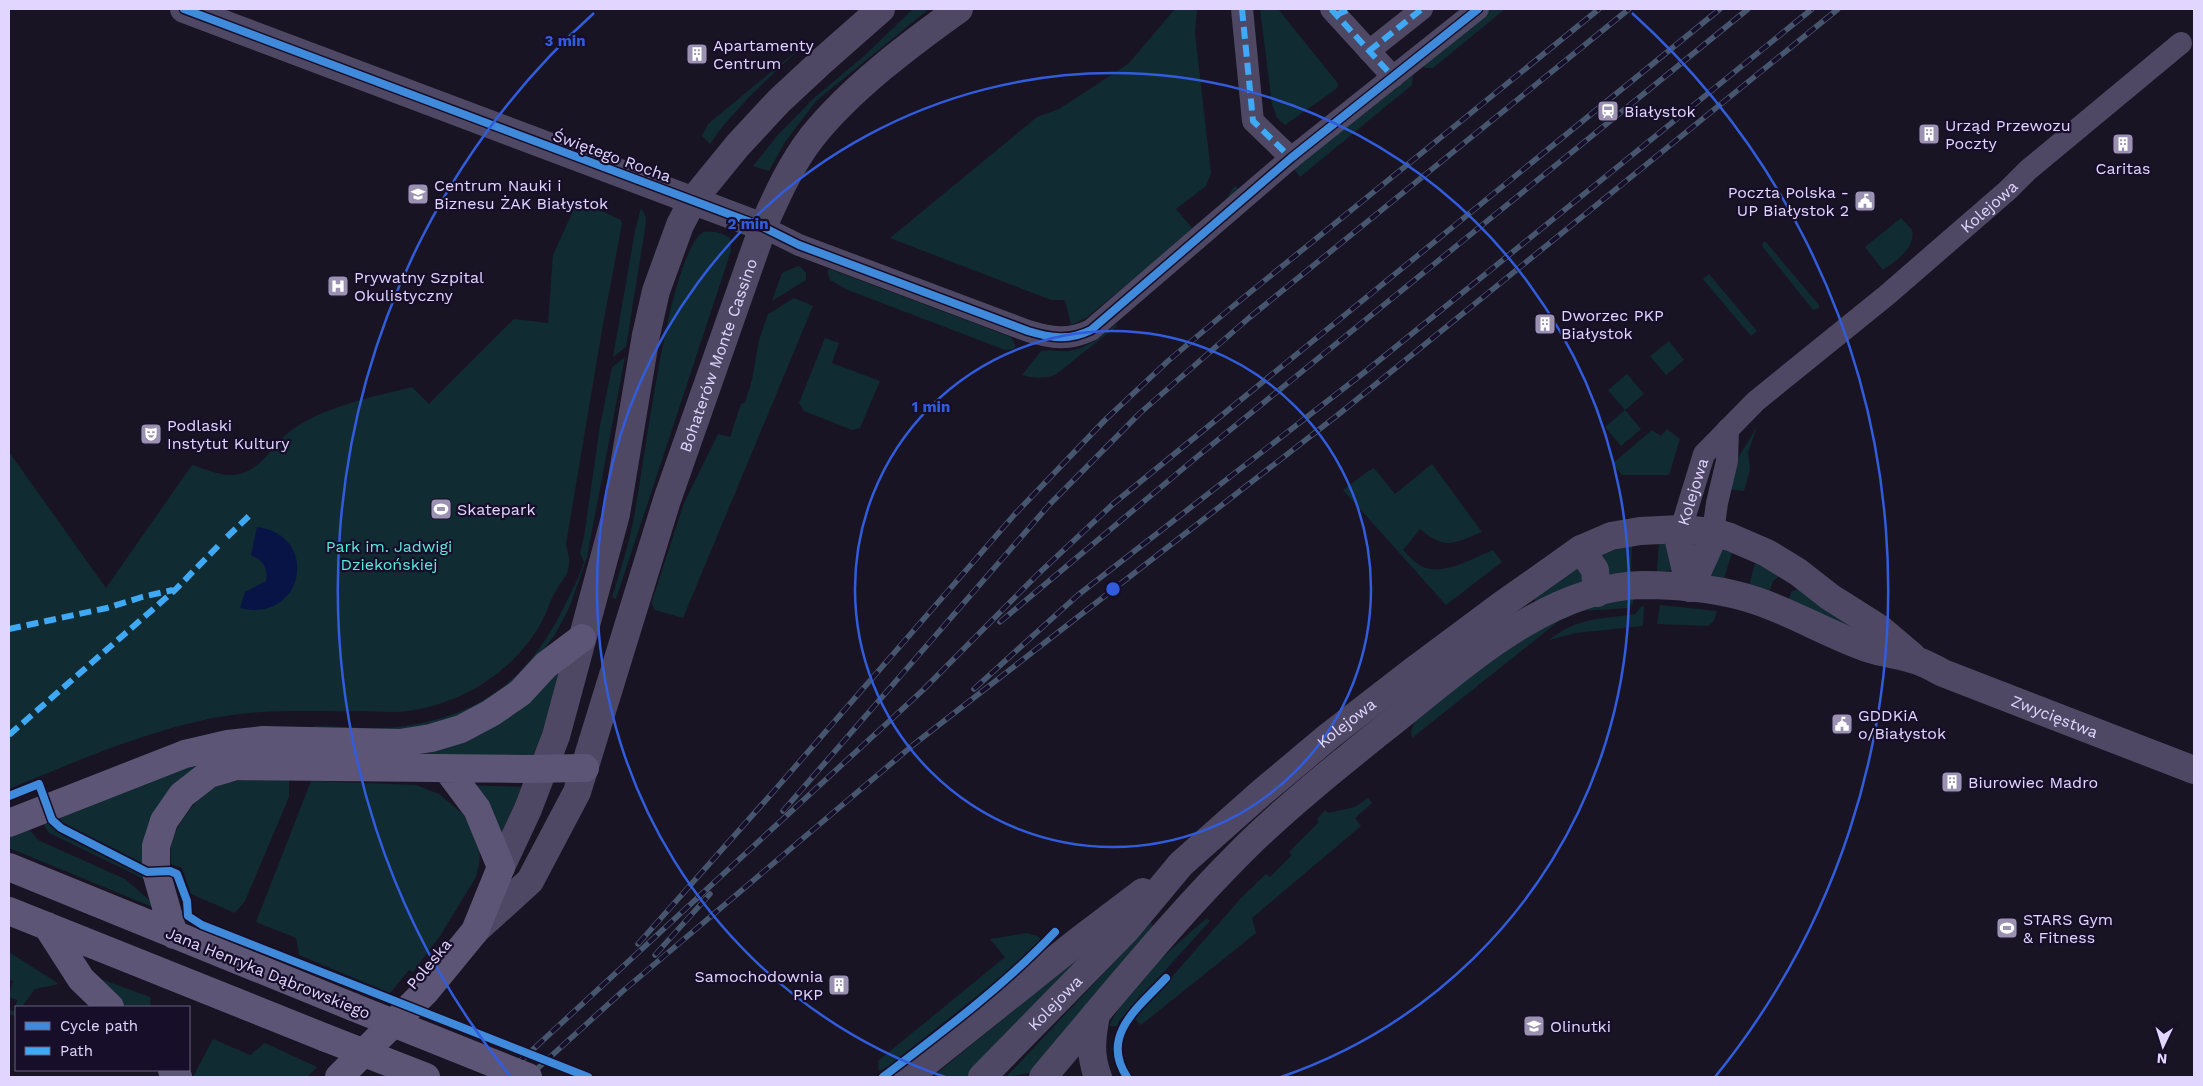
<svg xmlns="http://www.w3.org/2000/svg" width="2203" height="1086" viewBox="0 0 2203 1086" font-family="'Work Sans',sans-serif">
<rect width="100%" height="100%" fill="#191423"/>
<path fill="#112b32" d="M913 9H929L816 101 785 142 769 171 753 166 777 136 814 98 864 56Z
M1175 9H1197L1195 33 1211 173 1206 186 1176 209 1192 228 1226 200 1235 185 1240 192 1086 318 1071 325 1065 300H1051L890 238 1037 117 1059 109 1128 64Z
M1260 9H1278L1337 82 1338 86 1336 89 1285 125 1277 118 1272 104Z
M1490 9H1505L1433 68H1425L1422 64Z
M800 48 748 98 722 127 710 144 702 136 708 124Z
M1413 75 1412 85 1300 177 1294 169Z
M578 200 621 220 622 224 602 330 566 544C567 550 570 557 569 563 569 576 562 579 557 589 552 596 549 605 546 613 522 666 465 704 407 711 392 713 377 711 362 711 310 712 259 708 208 719 139 734 74 762 9 789V452L106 588 192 465C208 470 226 479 243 473 264 466 272 446 288 433 320 407 373 397 412 387L429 404 514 319 548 323 553 255Z
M641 208 646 217 645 229 626 347 613 357 635 231Z
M1901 218 1912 230C1916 249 1896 260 1883 270L1865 247Z
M703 232C714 231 720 232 730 238L731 251 616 599 612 597C620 571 629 544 634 517 645 466 667 258 703 232Z
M1763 242H1766L1819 305V308L1813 310 1762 246Z
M798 266 801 267 806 273V280L772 301 782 273Z
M830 269 1011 337 1016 346 1013 349 1005 350 848 290 830 280 827 271Z
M1709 274 1757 331 1751 336 1703 279Z
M794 298 813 306 683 618 655 610 652 604V601L684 503 718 434 730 437 741 404 745 402 752 380 759 340 768 314Z
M1116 324 1117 326 1055 375C1044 379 1033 378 1022 375L1041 351C1050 349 1059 352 1069 351 1088 348 1102 336 1116 324Z
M825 338 839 343 832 363 880 381 860 428 852 430 804 411 799 403Z
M1669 341 1684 360 1666 375 1650 356Z
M625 357 587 557 570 606 556 633 526 674 481 706 447 721 404 730 311 729 314 726C344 726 376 731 405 726 483 715 530 676 564 607 572 590 578 580 584 562L580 553 584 537 600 426 612 367Z
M1627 374 1644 394 1625 410 1608 390Z
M1625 410 1641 429 1621 446 1605 427Z
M1757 427 1748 452 1750 470 1744 491 1728 489 1736 461Z
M1667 429 1680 439 1669 475H1622L1612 464 1652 430 1661 436Z
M1432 464 1482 532C1454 543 1446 551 1420 529L1403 550C1408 555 1414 562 1421 566 1442 577 1473 558 1493 550L1502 562 1446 605 1343 490 1368 471 1374 468 1395 494Z
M1665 541 1673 570 1657 572 1659 542Z
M1632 545 1631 574 1610 577 1599 555Z
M1718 547 1733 550 1722 584 1705 572Z
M1756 559 1781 575 1773 581 1768 596 1748 590Z
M1575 567 1581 569 1583 582 1537 602 1532 597Z
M1795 590H1800L1878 640 1788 602 1791 592Z
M1633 598V603L1628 608 1582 611 1559 621 1412 738 1411 732 1415 719 1486 663 1547 623 1596 605Z
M1660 605 1717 611 1714 621 1708 626 1657 624Z
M1642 606 1644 607 1643 626 1576 633 1549 640C1580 616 1599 620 1635 614Z
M564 666 538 745 533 755 523 760 404 754Z
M207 762 146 865 63 823 58 817 180 769Z
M270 779 289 780V797L245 901 235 913 191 894 182 868 171 864C171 857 170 850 171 844 176 824 198 795 216 787 233 779 252 780 270 779Z
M311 781 416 785 439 794 462 813 474 830 480 850 479 865 476 877 440 936 413 972 409 970 390 993 299 955 296 938 256 922Z
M469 785 522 787 501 835Z
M1368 798 1372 803 1355 818 1361 826 1252 918 1256 933 1141 1025 1135 1019 1241 898 1266 874 1270 877 1292 855 1289 852 1319 822 1317 819 1325 810 1328 813 1355 807Z
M49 823 60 833 147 876 149 883 136 875 49 833 44 825Z
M30 830 38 840 125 879 155 905V908L9 848V836Z
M1207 918 1210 921 1119 1021 1117 1026H1109C1128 986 1174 946 1207 918Z
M1151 923 1154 927 1029 1073 1006 1077Z
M1119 925 970 1077H932Z
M1027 933 1038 936 1041 940 1035 950 889 1066 879 1071 878 1061 1005 957 990 939Z
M9 952 59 984 35 989 22 1007H16V1016L9 1014V1010L14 1011 17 1000 9 997 13 981 9 980Z
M98 978 150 997 151 1007H126Z
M213 1039 250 1055 265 1043 317 1067 307 1077H193Z"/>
<path fill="#081446" d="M257 527C321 535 304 624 240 608L245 592 266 581C268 567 263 561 251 555Z"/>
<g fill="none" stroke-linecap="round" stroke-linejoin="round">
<g stroke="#4f4864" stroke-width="22">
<path d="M1242 9 1253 121 1291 158"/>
<path d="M1331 9 1393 77"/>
<path d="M1369 51 1422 9"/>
<path d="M763 227 799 245 1028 331C1051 338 1069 341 1091 330L1291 158 1478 9"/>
<path id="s1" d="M1681 529 1704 454 1756 401 1887 295 2008 190 2028 170 2181 43"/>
<path d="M1713 532 1717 503 1727 461 1728 429"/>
</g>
<g stroke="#4f4864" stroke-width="28">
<path d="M184 9 763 227"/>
<path d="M1681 529 1679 541 1690 588"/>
<path d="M1581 549 1595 570 1597 593"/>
<path d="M1690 588 1710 544 1713 532"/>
<path d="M501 867 528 809 556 736 616 514 646 335 656 291 680 225 693 200 738 145 779 101 822 61 881 9"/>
<path id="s2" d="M475 931 530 881 577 792 667 500 763 227C777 195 791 164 812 137 850 89 910 44 959 9"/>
<path d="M1096 1014C1092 1037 1089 1054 1098 1077"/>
<path d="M908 1077 1077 942 1143 892"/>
<path id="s3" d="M982 1077 1126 930 1181 864 1261 793 1329 736 1413 671 1499 607 1581 549 1611 536 1640 531 1681 529 1713 532 1730 537 1767 553 1798 572 1830 597 1879 628 1912 656"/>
<path id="s4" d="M1043 1077C1111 997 1177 914 1253 840 1301 794 1354 753 1406 711 1472 658 1552 587 1642 585 1679 585 1722 589 1757 601 1796 614 1831 636 1870 649 1885 654 1903 655 1918 661 1927 664 1935 669 1943 673L2194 770"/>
</g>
<path stroke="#5d5576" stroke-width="28" d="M9 823 185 754 228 744 263 740 400 743 431 738 461 729 491 713 520 693 546 665 582 638
M9 867 353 1007
M9 911 326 1038
M47 926 81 979 110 1007
M174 935 156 872V846L164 821 182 795 209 774 236 766 525 769 585 768
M172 1070 178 1077
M339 1077 425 992 475 931 501 867 477 809 447 769"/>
<g stroke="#47566f" stroke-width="5.5">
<path id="rail" d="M1000 622 1198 456 1748 9
M974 689 1078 595 1366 371 1812 9
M783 811 1049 505 1140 413 1250 317 1629 9
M638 944 774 791 1015 514 1105 420 1168 361 1232 307 1599 9
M655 955 710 894
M503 1077 923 690 1037 575 1113 504 1720 9
M528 1077 624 990 913 745 1339 414 1838 9"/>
</g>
<use href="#rail" stroke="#170e29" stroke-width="4" stroke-dasharray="11" stroke-linecap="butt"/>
<path stroke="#5d5576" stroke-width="28" d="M353 1007 528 1077
M326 1038 426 1077"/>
<path stroke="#3fa9f5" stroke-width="6" stroke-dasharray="12 6" stroke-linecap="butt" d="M1242 9 1253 121 1291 158
M1331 9 1393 77
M1336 15 1350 9
M1369 51 1422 9
M227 537 249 516
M9 629 107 608 142 597 173 590
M9 735 175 590 220 544"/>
<g stroke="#170e29" stroke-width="11">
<path id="cycleway" d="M184 9 763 227 799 245 1028 331C1051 338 1069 341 1091 330L1291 158 1478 9
M9 796 39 784 52 820 61 828 147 872 170 871 177 874 187 901 188 916 202 925 588 1077
M883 1077C942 1032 1004 986 1055 932
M1127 1077C1099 1035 1140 1006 1166 978"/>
</g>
<use href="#cycleway" stroke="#408adc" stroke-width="8"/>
</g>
<g fill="none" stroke="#315cdc" stroke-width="2.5">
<circle cx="1113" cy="589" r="258"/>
<path d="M945 1077A516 516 0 1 1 1281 1077"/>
<path d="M511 1077A775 775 0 0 1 594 13M1632 13A775 775 0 0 1 1715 1077"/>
</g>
<defs>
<g id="building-square" transform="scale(1.125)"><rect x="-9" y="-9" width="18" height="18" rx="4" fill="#9b92b2" stroke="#170e29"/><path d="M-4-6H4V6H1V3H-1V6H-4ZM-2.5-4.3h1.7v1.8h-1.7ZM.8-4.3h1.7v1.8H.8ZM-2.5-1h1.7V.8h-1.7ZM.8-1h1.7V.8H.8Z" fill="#fff"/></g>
<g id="station-square" transform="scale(1.125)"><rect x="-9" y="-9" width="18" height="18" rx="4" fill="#9b92b2" stroke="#170e29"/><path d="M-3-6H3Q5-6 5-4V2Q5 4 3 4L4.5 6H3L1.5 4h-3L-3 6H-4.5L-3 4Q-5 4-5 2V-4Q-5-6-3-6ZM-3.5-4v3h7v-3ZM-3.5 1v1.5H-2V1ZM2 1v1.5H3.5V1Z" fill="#fff"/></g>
<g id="university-square" transform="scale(1.125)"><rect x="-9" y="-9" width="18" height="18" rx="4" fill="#9b92b2" stroke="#170e29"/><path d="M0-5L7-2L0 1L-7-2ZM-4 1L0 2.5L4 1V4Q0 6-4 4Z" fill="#fff"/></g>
<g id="civic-square" transform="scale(1.125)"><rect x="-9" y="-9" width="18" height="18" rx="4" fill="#9b92b2" stroke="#170e29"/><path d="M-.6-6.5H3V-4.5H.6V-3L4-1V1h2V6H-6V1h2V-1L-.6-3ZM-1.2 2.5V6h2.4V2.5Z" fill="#fff"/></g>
<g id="hospital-square" transform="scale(1.125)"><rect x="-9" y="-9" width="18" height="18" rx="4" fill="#9b92b2" stroke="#170e29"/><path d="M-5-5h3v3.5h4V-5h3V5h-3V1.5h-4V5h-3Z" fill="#fff"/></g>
<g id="theatre-square" transform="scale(1.125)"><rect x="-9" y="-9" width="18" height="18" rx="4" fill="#9b92b2" stroke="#170e29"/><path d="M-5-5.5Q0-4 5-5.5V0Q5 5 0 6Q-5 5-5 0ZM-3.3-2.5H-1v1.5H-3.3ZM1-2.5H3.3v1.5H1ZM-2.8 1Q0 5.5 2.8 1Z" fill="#fff"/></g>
<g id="stadium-square" transform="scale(1.125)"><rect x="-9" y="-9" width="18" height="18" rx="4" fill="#9b92b2" stroke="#170e29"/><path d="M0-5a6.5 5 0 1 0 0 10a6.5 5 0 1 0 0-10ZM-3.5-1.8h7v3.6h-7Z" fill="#fff"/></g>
<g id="school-square" transform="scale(1.125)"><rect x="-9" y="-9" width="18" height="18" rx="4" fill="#9b92b2" stroke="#170e29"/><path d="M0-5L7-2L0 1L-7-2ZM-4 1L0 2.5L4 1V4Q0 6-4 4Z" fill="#fff"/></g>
</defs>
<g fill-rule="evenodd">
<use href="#building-square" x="697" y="54"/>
<use href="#station-square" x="1608" y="111"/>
<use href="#building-square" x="1929" y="134"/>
<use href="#building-square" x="2123" y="144"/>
<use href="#university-square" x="418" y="194"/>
<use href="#civic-square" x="1865" y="201"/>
<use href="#hospital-square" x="338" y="286"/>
<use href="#building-square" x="1545" y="324"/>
<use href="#theatre-square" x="151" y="434"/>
<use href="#stadium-square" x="441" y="509"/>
<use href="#civic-square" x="1842" y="724"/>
<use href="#building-square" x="1952" y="782"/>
<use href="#stadium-square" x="2007" y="928"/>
<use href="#building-square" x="839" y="985"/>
<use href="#school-square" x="1534" y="1026"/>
</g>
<g text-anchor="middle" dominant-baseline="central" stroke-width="4.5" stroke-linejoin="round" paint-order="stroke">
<g font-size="16" fill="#e1d6ff" stroke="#170e29" text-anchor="start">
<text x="713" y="45">Apartamenty<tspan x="713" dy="18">Centrum</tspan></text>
<text x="1624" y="111">Białystok</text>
<text x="1945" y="125">Urząd Przewozu<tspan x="1945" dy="18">Poczty</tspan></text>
<text x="2123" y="168" text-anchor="middle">Caritas</text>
<text x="434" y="185">Centrum Nauki i<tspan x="434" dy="18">Biznesu ŻAK Białystok</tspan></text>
<text x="1849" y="192" text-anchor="end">Poczta Polska -<tspan x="1849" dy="18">UP Białystok 2</tspan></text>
<text x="354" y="277">Prywatny Szpital<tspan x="354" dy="18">Okulistyczny</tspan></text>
<text x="1561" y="315">Dworzec PKP<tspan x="1561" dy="18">Białystok</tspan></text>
<text x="167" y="425">Podlaski<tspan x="167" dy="18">Instytut Kultury</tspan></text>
<text x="457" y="509">Skatepark</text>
<text x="1858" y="715">GDDKiA<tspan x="1858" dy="18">o/Białystok</tspan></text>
<text x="1968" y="782">Biurowiec Madro</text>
<text x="2023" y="919">STARS Gym<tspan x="2023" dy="18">&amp; Fitness</tspan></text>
<text x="823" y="976" text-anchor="end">Samochodownia<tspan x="823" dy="18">PKP</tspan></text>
<text x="1550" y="1026">Olinutki</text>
</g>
<g font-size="16" fill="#e1d6ff" stroke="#170e29">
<text transform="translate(612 156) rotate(20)">Świętego Rocha</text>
<text stroke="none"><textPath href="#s1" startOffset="456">Kolejowa</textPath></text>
<text stroke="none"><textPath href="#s2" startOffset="634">Bohaterów Monte Cassino</textPath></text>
<text stroke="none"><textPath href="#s1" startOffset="39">Kolejowa</textPath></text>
<text stroke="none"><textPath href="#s4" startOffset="1226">Zwycięstwa</textPath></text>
<text stroke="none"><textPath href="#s3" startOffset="509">Kolejowa</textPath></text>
<text transform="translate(429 964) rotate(-50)">Poleska</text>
<text transform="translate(268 973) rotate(22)">Jana Henryka Dąbrowskiego</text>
<text stroke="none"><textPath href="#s3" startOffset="104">Kolejowa</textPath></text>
</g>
<g font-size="16" fill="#57eadd" stroke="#170e29">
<text x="389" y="546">Park im. Jadwigi<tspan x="389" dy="18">Dziekońskiej</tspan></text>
</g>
</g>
<circle cx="1113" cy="589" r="8" fill="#315cdc" stroke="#170e29" stroke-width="2.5"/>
<g font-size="15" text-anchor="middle" font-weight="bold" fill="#315cdc" stroke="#170e29" stroke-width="4.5" stroke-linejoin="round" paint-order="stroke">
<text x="565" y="46">3 min</text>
<text x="748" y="229">2 min</text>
<text x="931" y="412">1 min</text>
</g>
<rect width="2203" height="1086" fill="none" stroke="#e1d6ff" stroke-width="20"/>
<rect x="15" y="1006" width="175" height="65" fill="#170e29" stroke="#685e7f"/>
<rect x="25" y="1022" width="25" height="8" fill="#408adc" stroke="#685e7f"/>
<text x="60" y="1031" font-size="15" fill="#e1d6ff">Cycle path</text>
<rect x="25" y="1047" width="25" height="8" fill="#3fa9f5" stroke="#685e7f"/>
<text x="60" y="1056" font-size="15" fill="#e1d6ff">Path</text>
<g transform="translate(2163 1046) rotate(184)" stroke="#170e29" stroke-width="4" paint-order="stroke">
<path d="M0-4L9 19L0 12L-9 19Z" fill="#e1d6ff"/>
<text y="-8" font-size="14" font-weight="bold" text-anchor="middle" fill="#e1d6ff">N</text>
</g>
</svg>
